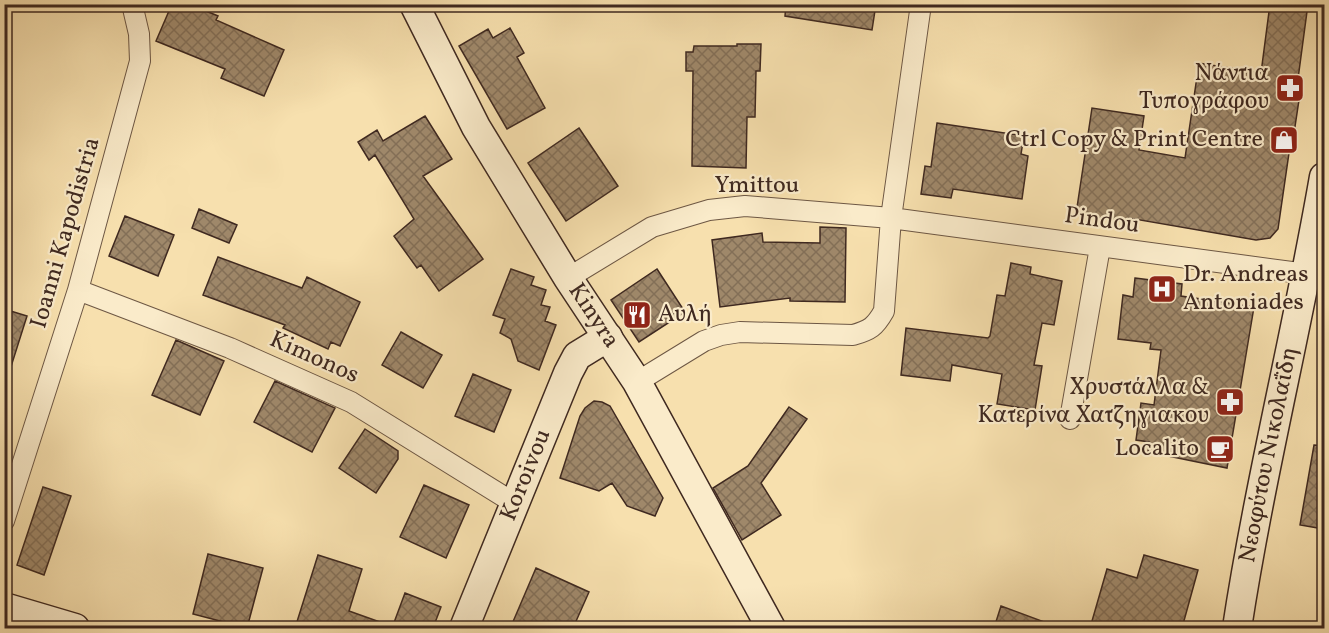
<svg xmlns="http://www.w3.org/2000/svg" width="1329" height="633" viewBox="0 0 1329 633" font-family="Vollkorn,serif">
<defs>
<pattern id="building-cross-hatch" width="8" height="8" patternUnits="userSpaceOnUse" patternTransform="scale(1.5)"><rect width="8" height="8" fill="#9f886a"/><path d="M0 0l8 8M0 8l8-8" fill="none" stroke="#836f57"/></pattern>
</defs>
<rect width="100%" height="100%" fill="#f7e0ae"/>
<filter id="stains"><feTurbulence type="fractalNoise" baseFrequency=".00333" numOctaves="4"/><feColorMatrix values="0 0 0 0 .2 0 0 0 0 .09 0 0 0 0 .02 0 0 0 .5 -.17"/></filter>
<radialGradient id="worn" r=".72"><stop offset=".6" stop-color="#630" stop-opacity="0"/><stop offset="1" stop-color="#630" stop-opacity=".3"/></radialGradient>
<path fill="url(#building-cross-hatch)" stroke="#3f2920" stroke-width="1.5" d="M172 4H189L218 16 216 20 284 50 264 96 221 78 225 69 156 41Z
M786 4H876L872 30 785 16Z
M1270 4H1308L1298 79 1302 80 1291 153H1289L1278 229 1270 238 1256 240 1129 218 1128 222 1076 214 1092 108 1144 116 1139 150 1185 158 1199 63 1261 73Z
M510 28 524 53 517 57 545 108 507 129 459 46 488 29 493 38Z
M737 44H761L760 71H756L755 117H747L746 168 692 166 693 71H686V52H693L694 46H737Z
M425 116 452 159 423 176 483 259 439 291 421 265 417 268 394 236 414 219 375 155 369 160 358 142 377 130 383 141Z
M937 123 1024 136 1021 154 1028 156 1022 199 953 189 951 198 921 194 925 166 931 167Z
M579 128 618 186 566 221 528 163Z
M199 209 237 225 229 243 192 228Z
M125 216 174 235 158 276 109 256Z
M820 227 846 228 845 302 790 301V298L720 307 712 240 762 233 763 242 820 243Z
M218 257 302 288 307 277 360 302 340 346 331 342 328 349 283 328 285 325 203 295Z
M1011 263 1031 267 1030 274 1062 281 1054 325 1042 323 1034 365 1042 366 1035 410 997 404 1002 374 952 365 950 381 901 375 906 328 988 338 990 336 997 295 1005 296Z
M511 269 534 277 531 285 546 290 541 305 550 307 545 321 556 325 539 370 518 361 511 339 500 333 505 319 493 315Z
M657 269 685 312 639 342 611 300Z
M1135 278 1182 284 1181 296 1254 307 1227 468 1148 452 1149 442 1136 440 1141 403 1154 405 1161 350 1150 349 1151 343 1118 339 1123 295 1133 297Z
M4 309 27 316 9 373 4 372Z
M401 332 442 355 423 388 382 365Z
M176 340 224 361 200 415 152 395Z
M473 374 511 390 494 432 455 416Z
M275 381 335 408 312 452 254 422Z
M594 401 602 402 610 406 663 498 655 516 627 506 612 483 599 491 560 478 580 416 585 408Z
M789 407 807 419 761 483 781 515 742 540 713 488 748 466Z
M365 429 398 451V459L376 493 339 468Z
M1314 445 1324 446V529L1300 525Z
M424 485 469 505 446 558 400 537Z
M43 487 71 496 44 575 17 565Z
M208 554 263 568 247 628 193 614Z
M318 555 362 569 349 611 391 626 390 628H295Z
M1144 555 1198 570 1182 628H1090L1107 569 1137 578Z
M536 568 589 592 573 628H522L512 624Z
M405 593 441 607 433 628H392Z
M1001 606 1055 626V628H994Z"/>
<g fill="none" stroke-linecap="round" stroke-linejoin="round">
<g stroke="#6d5744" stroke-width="22">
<path id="street" d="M568 278 652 227 709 210 745 206 891 218 1307 274
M78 290 230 348 351 402 514 503
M637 382 704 341 721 335 740 332 853 335C870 330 875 327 884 311L891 218 921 4
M1070 419 1100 247
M4 521 78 290 140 61 139 34 132 4"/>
</g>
<g stroke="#3f2920" stroke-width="31">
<g id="secondary">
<path id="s1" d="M414 4 476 127 568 278 637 382 771 628"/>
<path d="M4 607 75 628"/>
<path id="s2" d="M464 628 568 373 577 356 608 337"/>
<path id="s3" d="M1237 628C1260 477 1298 328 1324 177"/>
</g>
</g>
<use href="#street" stroke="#faebca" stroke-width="20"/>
<use href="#secondary" stroke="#faebca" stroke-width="28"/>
</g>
<defs>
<g id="pharmacy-square" transform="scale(1.5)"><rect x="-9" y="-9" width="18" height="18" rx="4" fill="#8f2418" stroke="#faebca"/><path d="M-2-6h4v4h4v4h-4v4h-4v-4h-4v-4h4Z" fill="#fff"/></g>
<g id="shop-square" transform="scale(1.5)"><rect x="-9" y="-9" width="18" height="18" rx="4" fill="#8f2418" stroke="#faebca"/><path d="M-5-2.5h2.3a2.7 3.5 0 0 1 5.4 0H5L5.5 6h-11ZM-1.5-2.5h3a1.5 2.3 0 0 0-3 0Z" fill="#fff"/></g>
<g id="hospital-square" transform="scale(1.5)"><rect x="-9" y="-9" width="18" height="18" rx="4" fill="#8f2418" stroke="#faebca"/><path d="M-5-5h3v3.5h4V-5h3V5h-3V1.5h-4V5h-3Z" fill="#fff"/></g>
<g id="restaurant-square" transform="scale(1.5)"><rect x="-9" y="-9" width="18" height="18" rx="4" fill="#8f2418" stroke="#faebca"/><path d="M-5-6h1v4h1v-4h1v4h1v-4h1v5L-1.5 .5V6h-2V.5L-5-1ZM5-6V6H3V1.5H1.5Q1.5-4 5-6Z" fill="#fff"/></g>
<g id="cafe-square" transform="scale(1.5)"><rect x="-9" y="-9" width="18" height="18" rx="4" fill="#8f2418" stroke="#faebca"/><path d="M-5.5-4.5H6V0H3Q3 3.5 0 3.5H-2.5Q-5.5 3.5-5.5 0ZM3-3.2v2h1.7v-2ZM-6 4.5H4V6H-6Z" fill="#fff"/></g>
</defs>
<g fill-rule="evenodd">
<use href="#pharmacy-square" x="1290" y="88"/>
<use href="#shop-square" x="1284" y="140"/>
<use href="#hospital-square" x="1162" y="289"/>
<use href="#restaurant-square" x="637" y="315"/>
<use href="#pharmacy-square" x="1230" y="402"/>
<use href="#cafe-square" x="1220" y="449"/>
</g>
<g text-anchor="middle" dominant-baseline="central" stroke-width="4.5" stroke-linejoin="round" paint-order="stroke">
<g font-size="24" fill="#3f2920" stroke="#faebca" text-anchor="end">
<text x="1269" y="74">Νάντια<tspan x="1269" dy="28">Τυπογράφου</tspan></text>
<text x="1263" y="140">Ctrl Copy &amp; Print Centre</text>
<text x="1183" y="275" text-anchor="start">Dr. Andreas<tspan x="1183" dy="28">Antoniades</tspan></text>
<text x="658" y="315" text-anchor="start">Αυλή</text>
<text x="1209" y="388">Χρυστάλλα &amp;<tspan x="1209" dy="28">Κατερίνα Χατζηγιακου</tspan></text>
<text x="1199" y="449">Localito</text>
</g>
<g font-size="24" fill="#3f2920" stroke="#faebca">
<text x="757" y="186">Ymittou</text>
<text transform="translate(1102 221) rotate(8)">Pindou</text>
<text transform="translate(66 233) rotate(-74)">Ioanni Kapodistria</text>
<text stroke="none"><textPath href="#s1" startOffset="360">Kinyra</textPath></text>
<text transform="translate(314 358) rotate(24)">Kimonos</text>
<text stroke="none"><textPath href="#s3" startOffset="176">Νεοφύτου Νικολαΐδη</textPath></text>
<text stroke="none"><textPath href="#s2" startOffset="165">Koroivou</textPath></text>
</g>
</g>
<rect width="1329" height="633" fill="none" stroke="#f7e0ae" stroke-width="24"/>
<rect x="6" y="6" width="1317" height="621" fill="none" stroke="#3f2920" stroke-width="3"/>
<rect x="12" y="12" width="1305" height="609" fill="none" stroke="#3f2920" stroke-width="1.5"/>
<rect width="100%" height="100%" filter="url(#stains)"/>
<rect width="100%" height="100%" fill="url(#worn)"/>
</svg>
